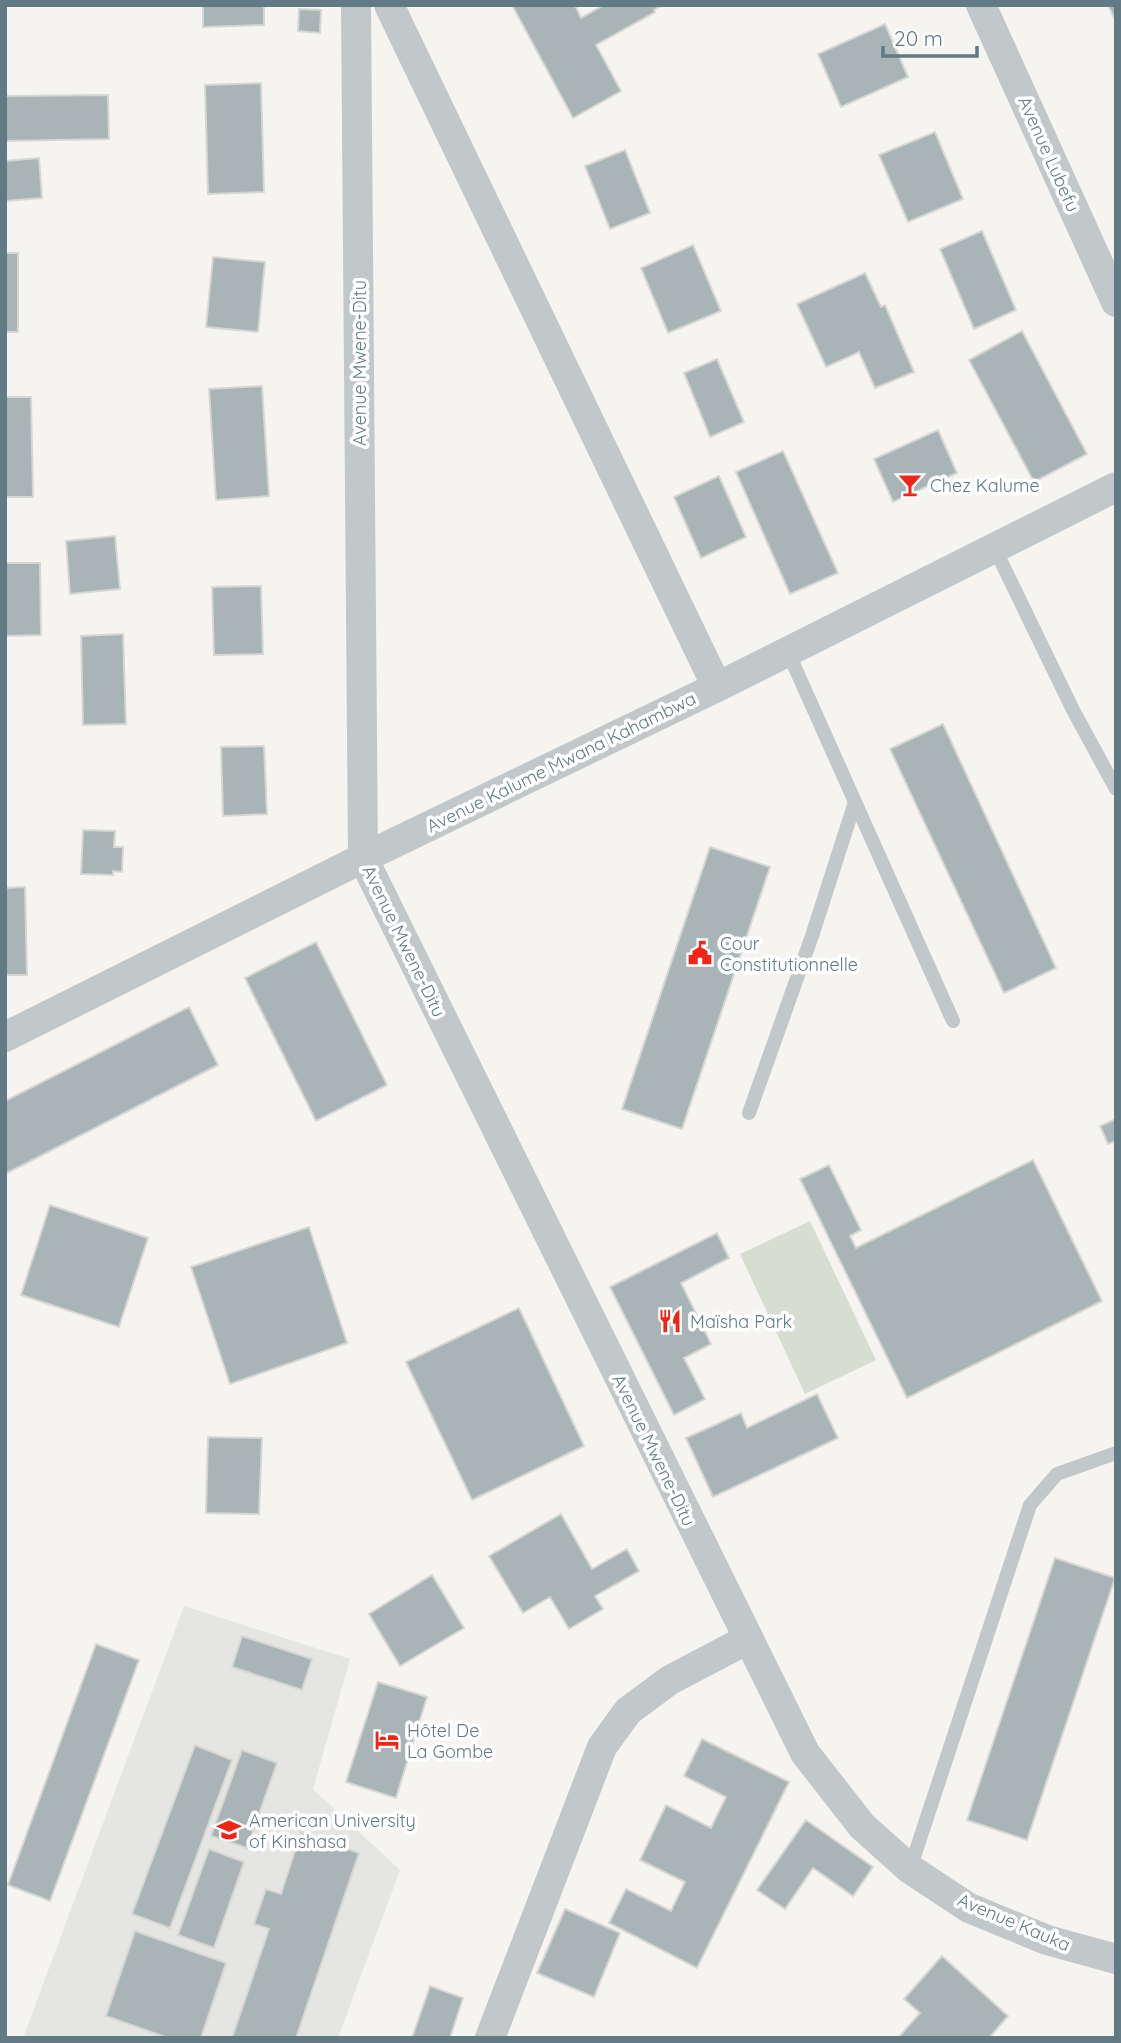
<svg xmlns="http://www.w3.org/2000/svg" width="1121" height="2043" viewBox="0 0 1121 2043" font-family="Quicksand,sans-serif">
<rect width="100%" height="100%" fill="#f5f4f0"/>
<path fill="#e5e6e4" d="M184 1606 350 1659 313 1789 400 1870 338 2038H23Z"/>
<path fill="#d7ddd1" d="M810 1221 876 1360 805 1394 740 1254Z"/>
<path fill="#a8b4b6" stroke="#d6d6d3" stroke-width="2" d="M203 5H264V25L203 27Z
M512 5H575L581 18 604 5H662L654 10 655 12 596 45 621 91 573 118Z
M1108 5H1116V22Z
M299 9 321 10 320 33 298 31Z
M885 24 908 77 841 107 818 54Z
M261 83 264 192 208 194 205 85Z
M108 95 109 139 5 141V96Z
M935 132 963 199 908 222 879 155Z
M625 150 650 213 610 229 585 166Z
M39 158 42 198 5 201V161Z
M982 231 1016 310 974 329 940 249Z
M693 245 721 311 668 333 641 268Z
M5 253H18V332H5Z
M213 257 265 262 258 332 206 327Z
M865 273 881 307 885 305 914 372 875 388 859 352 826 367 797 304Z
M1022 331 1087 454 1034 482 969 360Z
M717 359 744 422 710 437 684 373Z
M262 386 269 496 216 500 209 389Z
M5 397H31L33 497H5Z
M938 430 957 473 893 502 874 459Z
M783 451 838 573 790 594 736 472Z
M719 476 746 537 701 558 674 497Z
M115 536 120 589 70 594 66 541Z
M5 563H40L41 635 5 636Z
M261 586 263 654 214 655 212 587Z
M123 634 126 724 83 725 81 636Z
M943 724 1056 968 1004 993 890 749Z
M264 746 267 814 223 816 221 747Z
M83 830 115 831 114 847H123L122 872 113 871V875L81 874Z
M710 847 770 867 682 1129 622 1109Z
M25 887 27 975H5V888Z
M316 942 387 1085 316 1121 245 978Z
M189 1007 218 1065 5 1174V1101Z
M1116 1119V1141L1108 1144 1100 1126Z
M1033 1160 1102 1301 907 1398 800 1179 829 1165 861 1230 850 1236 856 1248Z
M50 1205 148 1238 119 1327 21 1295Z
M309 1227 347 1343 230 1384 191 1267Z
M717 1233 729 1258 681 1283 711 1344 684 1358 705 1399 674 1415 610 1287Z
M519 1308 584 1446 472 1500 406 1362Z
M817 1394 838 1438 713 1497 686 1438 741 1413 747 1428Z
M208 1437 262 1438 259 1514 206 1513Z
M561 1514 592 1569 627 1549 639 1571 595 1596 603 1609 569 1629 550 1597 523 1613 489 1556Z
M1055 1558 1115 1578 1027 1840 967 1820Z
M432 1575 464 1628 400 1666 369 1614Z
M242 1636 312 1659 302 1690 232 1667Z
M96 1644 139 1660 50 1901 8 1885Z
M378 1682 427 1697 396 1798 346 1782Z
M702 1739 789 1782 697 1968 609 1923 626 1889 671 1911 685 1882 640 1860 666 1805 711 1828 726 1797 684 1776Z
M195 1745 232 1760 170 1928 132 1914Z
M242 1750 277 1763 247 1848 211 1836Z
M806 1820 873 1867 853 1896 813 1868 785 1909 757 1890Z
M301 1832 359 1853 296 2038H232L269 1929 254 1924 266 1889 281 1894Z
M209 1849 244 1862 214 1948 178 1935Z
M565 1909 620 1933 594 1997 537 1973Z
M135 1931 226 1963 201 2038H168L106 2016Z
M942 1956 1008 2016 989 2038H898L920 2013 904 1999Z
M430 1986 463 1998 450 2038H412Z"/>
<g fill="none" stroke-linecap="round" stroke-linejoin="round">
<path stroke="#c2c7c9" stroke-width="14" d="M994 547 1073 710 1116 789
M788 652 953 1021
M749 1113 812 936 855 802
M910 1869 1030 1505 1057 1474 1116 1453"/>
<path stroke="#c2c7c9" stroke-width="30" d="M356 5 363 858 805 1753 862 1826 910 1869 969 1908 1047 1940 1116 1959
M389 5 717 687
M981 5 1116 302
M5 1037 363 858 717 687 1116 487
M490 2038 602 1747 628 1711 670 1680 748 1639"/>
</g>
<defs>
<g id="bar-bare" transform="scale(1.89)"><path d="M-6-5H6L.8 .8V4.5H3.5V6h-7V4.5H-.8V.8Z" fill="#f02516" stroke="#fff" stroke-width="2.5" paint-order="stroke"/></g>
<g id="civic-bare" transform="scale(1.89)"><path d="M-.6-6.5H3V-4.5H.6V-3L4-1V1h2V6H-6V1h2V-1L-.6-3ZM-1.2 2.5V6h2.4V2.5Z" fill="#f02516" stroke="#fff" stroke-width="2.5" paint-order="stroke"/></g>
<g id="restaurant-bare" transform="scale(1.89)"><path d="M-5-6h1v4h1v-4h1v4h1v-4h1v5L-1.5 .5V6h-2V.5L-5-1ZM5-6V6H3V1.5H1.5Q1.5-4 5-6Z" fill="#f02516" stroke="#fff" stroke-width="2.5" paint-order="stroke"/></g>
<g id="hotel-bare" transform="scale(1.89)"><path d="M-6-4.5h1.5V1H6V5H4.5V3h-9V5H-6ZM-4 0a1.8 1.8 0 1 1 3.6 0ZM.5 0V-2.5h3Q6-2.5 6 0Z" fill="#f02516" stroke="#fff" stroke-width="2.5" paint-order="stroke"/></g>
<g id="university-bare" transform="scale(1.89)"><path d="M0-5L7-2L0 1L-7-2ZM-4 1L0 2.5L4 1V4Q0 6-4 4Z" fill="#f02516" stroke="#fff" stroke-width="2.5" paint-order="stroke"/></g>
</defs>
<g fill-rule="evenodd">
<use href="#bar-bare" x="910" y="485"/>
<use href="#civic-bare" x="700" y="953"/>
<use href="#restaurant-bare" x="670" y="1321"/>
<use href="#hotel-bare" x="387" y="1740"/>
<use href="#university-bare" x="229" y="1830"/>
</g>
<g text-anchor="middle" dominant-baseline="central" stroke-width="7" stroke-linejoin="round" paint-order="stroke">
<g font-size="18" fill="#627a84" stroke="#fff">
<text transform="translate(1049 154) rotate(66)">Avenue Lubefu</text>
<text transform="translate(359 363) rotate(-90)">Avenue Mwene-Ditu</text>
<text transform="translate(561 762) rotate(-26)">Avenue Kalume Mwana Kahambwa</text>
<text transform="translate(404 941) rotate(64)">Avenue Mwene-Ditu</text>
<text transform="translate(654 1450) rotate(64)">Avenue Mwene-Ditu</text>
<text transform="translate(1014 1922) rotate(23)">Avenue Kauka</text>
</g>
<g font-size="18" fill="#627a84" stroke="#fff" text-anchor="start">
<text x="930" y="485">Chez Kalume</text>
<text x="720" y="943">Cour<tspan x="720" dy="21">Constitutionnelle</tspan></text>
<text x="690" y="1321">Maïsha Park</text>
<text x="407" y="1730">Hôtel De<tspan x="407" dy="21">La Gombe</tspan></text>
<text x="249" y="1820">American University<tspan x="249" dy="21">of Kinshasa</tspan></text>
</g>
</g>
<rect width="1121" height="2043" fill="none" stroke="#627a84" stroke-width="14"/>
<path d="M883 46v10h94v-10" fill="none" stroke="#627a84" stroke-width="3.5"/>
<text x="894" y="46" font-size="21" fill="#627a84" stroke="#ffffff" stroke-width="5" paint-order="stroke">20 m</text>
</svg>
